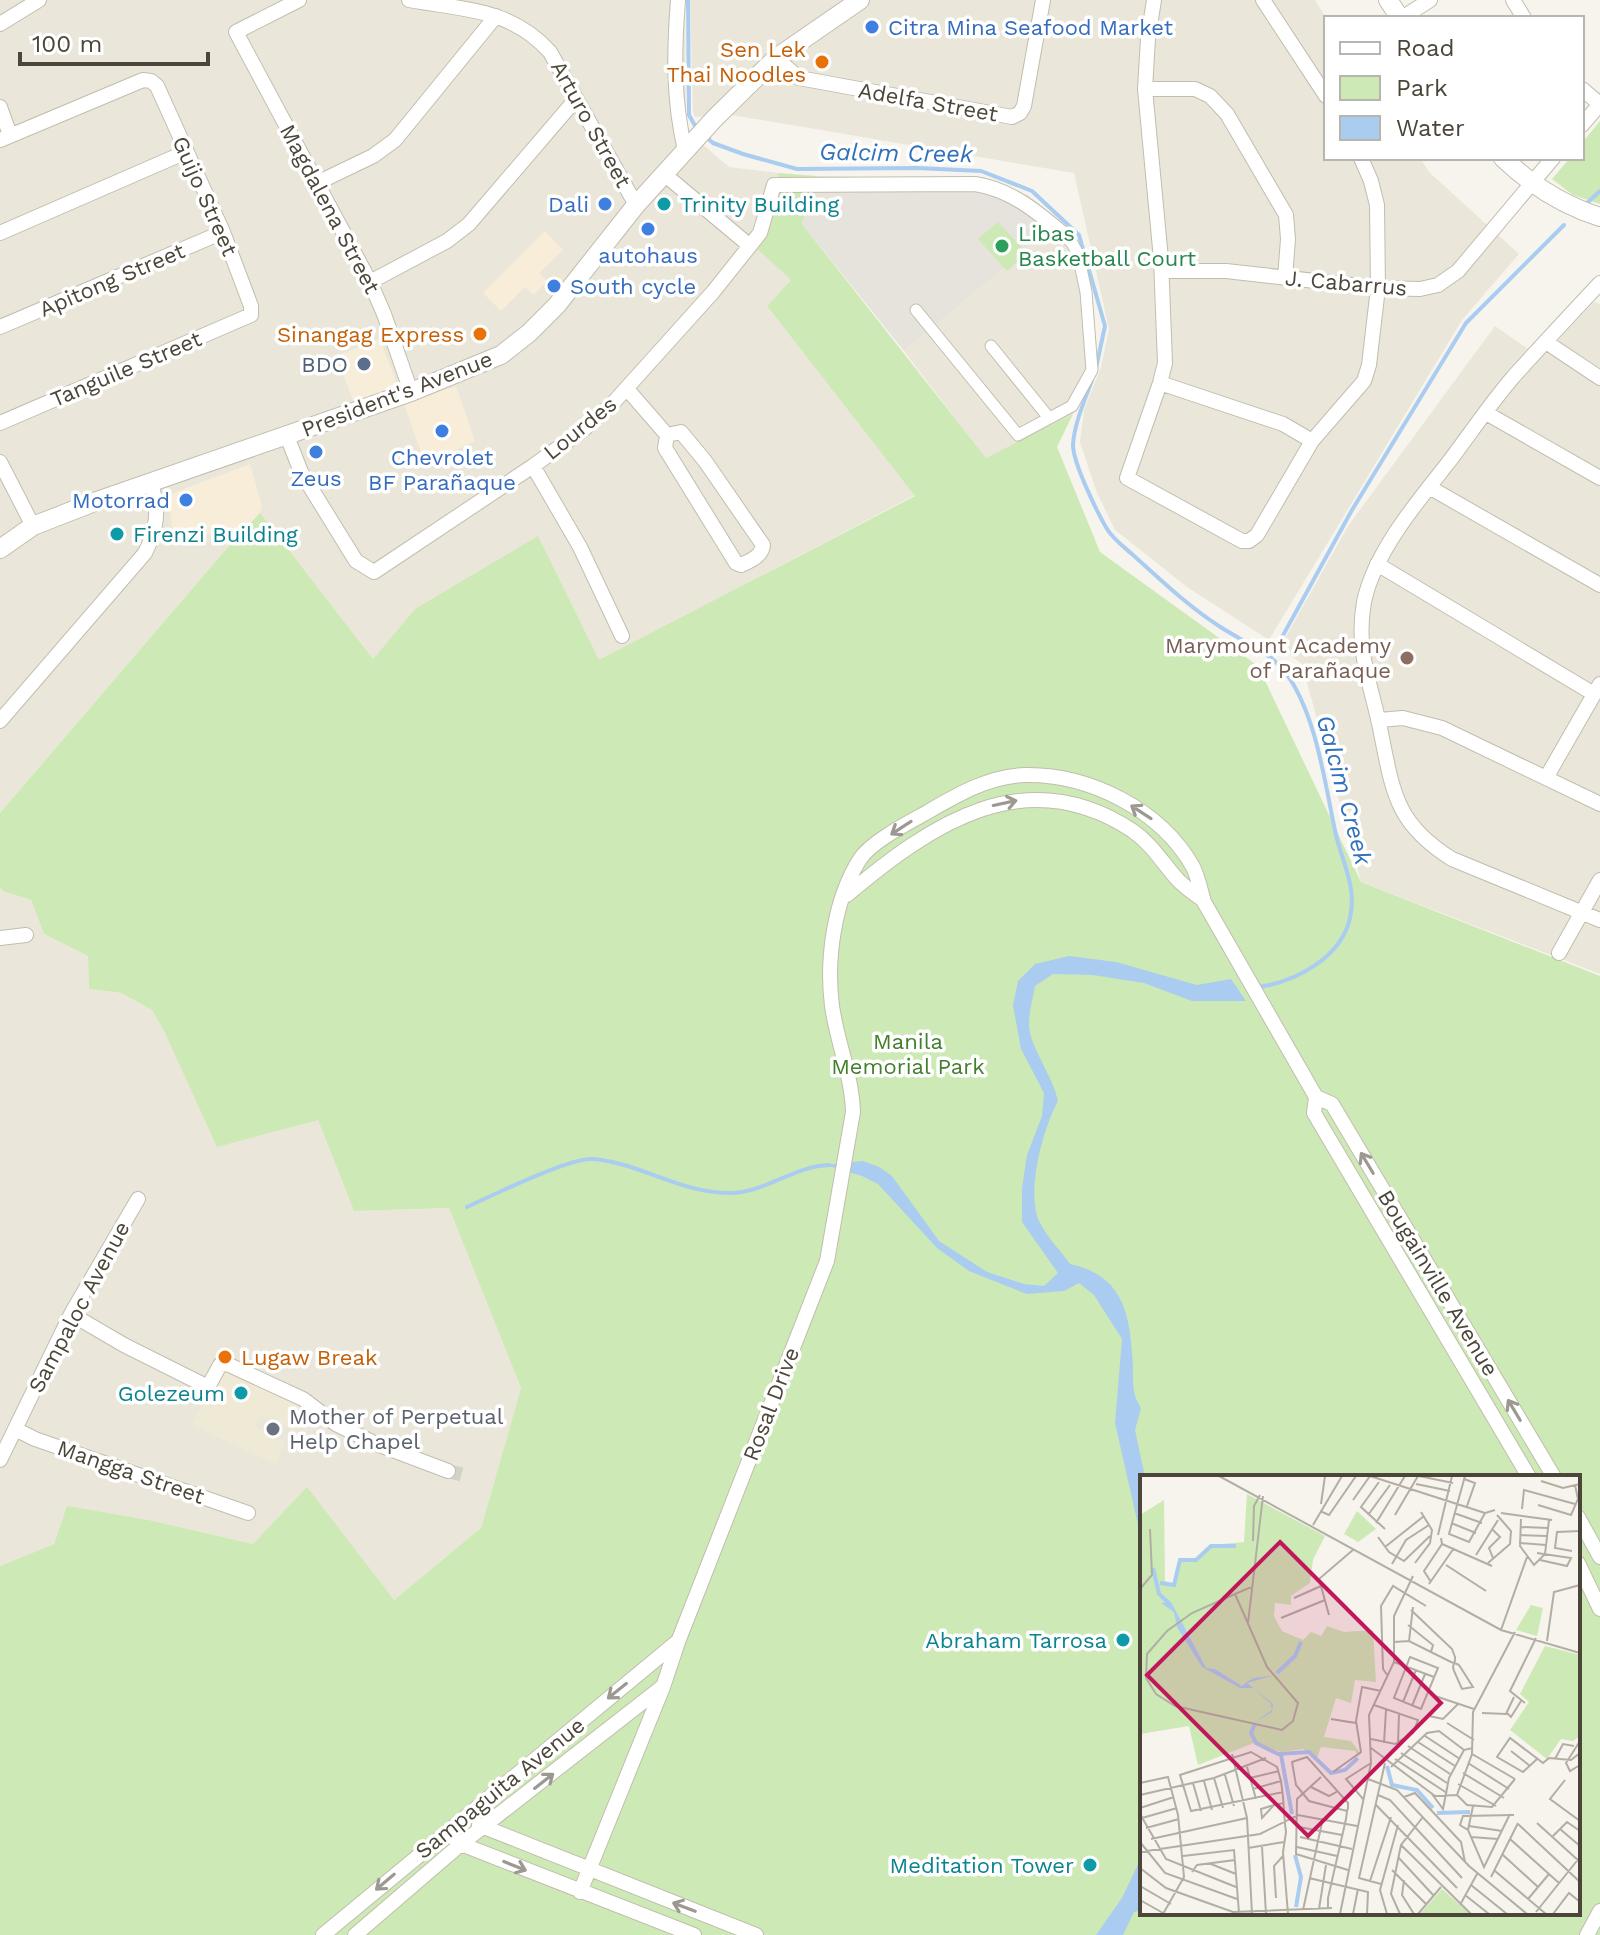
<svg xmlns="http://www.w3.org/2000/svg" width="1600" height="1935" viewBox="0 0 1600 1935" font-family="'Work Sans',sans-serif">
<rect width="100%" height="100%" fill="#f6f4ec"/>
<path fill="#eae7da" d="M0 0H685L686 130 729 167 779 173 757 249 791 280 767 306 915 495 599 661 538 537 415 609 373 659 260 514 228 547 0 813Z
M690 0H1315L1326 18V158H1420L1429 172 1519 254 1462 320 1269 640 1187 587 1115 530 1097 493 1080 442 1084 410 1101 367 1109 329 1074 173 732 115 695 117 693 112Z
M1060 222 1076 235 1089 287 1096 353 1073 414 986 459 904 351Z
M1594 302 1600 304V974L1361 882 1302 664 1280 647 1348 526 1495 326 1541 358Z
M0 887 4 891 31 900 44 934 88 956 89 989 121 993 152 1010 165 1033 318 1120 354 1211 449 1208 521 1388 481 1528 394 1600 253 1544 149 1520 67 1507 54 1544 0 1566Z"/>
<path fill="#f7edd8" d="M545 231 563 250 539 273 547 281 534 295 525 287 501 311 483 293Z
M380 339 398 386 354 403 336 356Z
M456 386 475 441 425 464 404 404Z
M250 464 262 506 260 513 228 547 215 534 173 536 168 495Z"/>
<path fill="#e6e3dd" d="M816 176 944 179 1028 195 1060 222 904 351 802 224Z"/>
<path fill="#efead6" d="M220 1368 303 1406 293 1430 262 1416 255 1427 285 1443 275 1464 192 1425Z"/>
<path fill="#cde9b5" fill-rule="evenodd" d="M1600 121V204L1573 195 1552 179 1570 158H1582V143Z
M779 173 816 176 802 224 986 458 1073 414 1057 447 1100 552 1258 666 1361 882 1600 976V1935H0V1566L54 1544 67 1506 149 1520 253 1544 307 1487 394 1600 481 1528 521 1388 449 1208 354 1211 318 1120 217 1147 165 1033 152 1010 121 993 89 989 88 956 44 934 31 900 3 891 0 887V813L228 547 260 513 373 659 415 609 538 536 599 660 915 496 767 306 791 280 757 249ZM1142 1477H1578V1913H1142Z
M998 222 1027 253 1007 271 978 239Z"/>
<path fill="#aaccf1" d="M1069 956 1116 962 1197 985 1231 979 1246 1001H1192L1144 983 1093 975 1053 974 1035 986C1032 1003 1026 1020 1031 1037 1038 1059 1053 1078 1058 1101 1043 1129 1025 1193 1040 1223 1047 1237 1061 1251 1070 1264 1125 1276 1130 1316 1133 1366 1133 1382 1132 1395 1141 1408L1135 1430 1145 1477H1142V1542L1115 1423 1122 1339 1094 1295 1079 1283 1064 1291 1027 1294 969 1271 937 1248 878 1184 862 1176 825 1165 863 1161 879 1167 892 1176 939 1241 987 1272 1024 1284 1044 1286 1058 1273 1022 1222V1188L1027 1155 1042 1116 1044 1093 1021 1049 1013 1005 1018 981 1035 964Z
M1142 1856V1910L1134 1912 1123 1935H1096L1122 1898Z"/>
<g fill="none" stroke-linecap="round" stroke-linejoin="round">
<path stroke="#aaccf1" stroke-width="4" d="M688 0 689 115 698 131
M705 136 713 143 743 154 797 169 917 168 981 171 1032 191 1079 235 1105 326 1096 368
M1587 203 1600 191
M1092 380C1085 400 1074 424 1073 445 1073 463 1097 512 1107 529 1113 539 1124 547 1133 555 1161 580 1190 608 1222 628 1244 642 1270 652 1286 673 1317 716 1325 785 1336 835 1343 864 1357 888 1350 918 1341 958 1295 982 1258 987
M1271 657 1352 510 1466 323 1564 225
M467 1207C491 1196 570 1157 593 1159 640 1163 681 1193 729 1193 765 1193 794 1166 829 1165"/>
<path stroke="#d4d1c8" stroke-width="14" stroke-dasharray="14 7" stroke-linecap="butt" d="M448 1471 463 1475"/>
<g stroke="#c2bdae" stroke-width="13">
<path id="pedestrian" d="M916 310 1018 435 1072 406 1092 370 1086 292 1078 254 1072 243 1061 232
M991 346 1049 418"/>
</g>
<g stroke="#c2bdae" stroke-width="16">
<path id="minor" d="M299 0 236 32 370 282 384 314 411 392
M409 0C464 10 510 8 550 52L636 205
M678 0C674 51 673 100 685 150
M1154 0 1148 38 1145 89 1161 259 1165 363 1160 383 1127 478 1242 541H1249L1257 535 1312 441 1364 381 1369 365 1378 288 1377 205 1371 181 1361 158
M1263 0 1326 96
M1513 0 1524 18
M1402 18 1430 0
M0 24 39 0
M776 58 799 78 1012 117 1020 113 1024 106 1043 0
M1145 89H1195L1210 96 1227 114 1286 215 1288 239 1285 278
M1582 89 1600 104
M0 107 10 135
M1582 125 1600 104
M0 140 143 80 151 81 157 86 223 232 251 306V315L0 423
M664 174 750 246
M317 183 373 156 395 140 496 16
M0 233 186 152
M1162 271H1226L1378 288 1420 289 1438 285 1458 271 1553 158
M370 282 447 241 469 224 576 99
M1600 283C1571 314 1542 345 1514 376 1490 404 1470 434 1448 463 1417 502 1374 553 1364 602 1355 652 1372 686 1381 733 1393 793 1396 824 1452 859L1600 920
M0 327 223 232
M1546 342 1600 378
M1160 383 1283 424 1312 441
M627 389 667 435 665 448 736 563 741 565C750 561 762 556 763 545L705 461 681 432 667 435
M1486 413 1600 478
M287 436 301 472 356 561 374 572 533 466 583 430 614 402 713 292 760 233 774 185 975 184C1009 189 1035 210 1061 232
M0 462 33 526
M533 466 580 547 622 636
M1429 487 1600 585
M1377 564 1594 694
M1379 720 1403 718 1442 728 1600 804
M0 721 145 553C158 527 159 510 151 483
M1546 778 1600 684
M847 895C932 823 1026 760 1133 831 1153 845 1163 864 1179 881 1186 888 1195 894 1203 900
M0 938 26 935
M1559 953 1600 880
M1316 1097 1314 1113 1529 1477
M71 1314 124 1345 208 1387 220 1365 227 1364 303 1399 336 1424 374 1443 448 1471
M15 1429 35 1439 248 1513
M0 1460 71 1314 138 1199
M1578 1517 1600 1557
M1578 1563 1600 1609
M479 1825 756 1935
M455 1839 461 1844 694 1935
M580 1892 663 1687 678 1642 827 1261 853 1112C852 1076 837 1042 832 1006 826 959 834 900 860 859 871 842 906 824 924 814 955 796 988 776 1025 775 1090 774 1161 810 1193 867 1198 877 1201 891 1204 902L1316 1097 1332 1104 1554 1477
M323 1935 677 1642
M355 1935 461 1844 662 1687
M1587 1935 1600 1911"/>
</g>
<g stroke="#c2bdae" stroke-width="20">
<path id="tertiary" d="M1388 0 1400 18
M1503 158C1531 185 1563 205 1600 217
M0 549 33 526 97 501 411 392 501 355 529 333 557 305 636 205 714 119 776 58 860 0"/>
</g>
<use href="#pedestrian" stroke="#fff" stroke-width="11"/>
<use href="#minor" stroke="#fff" stroke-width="14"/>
<use href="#tertiary" stroke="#fff" stroke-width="18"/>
</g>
<defs><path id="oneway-shaft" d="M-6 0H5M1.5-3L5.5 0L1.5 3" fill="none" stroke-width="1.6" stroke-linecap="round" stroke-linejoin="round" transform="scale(2)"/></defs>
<g stroke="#9c9992">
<use href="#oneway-shaft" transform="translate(1005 803) rotate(-12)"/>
<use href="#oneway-shaft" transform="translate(1141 812) rotate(-147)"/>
<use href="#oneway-shaft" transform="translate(901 828) rotate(147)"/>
<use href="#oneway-shaft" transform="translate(1367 1163) rotate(-121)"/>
<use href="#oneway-shaft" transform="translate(1514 1410) rotate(-121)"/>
<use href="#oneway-shaft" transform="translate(617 1691) rotate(141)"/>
<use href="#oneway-shaft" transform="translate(544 1781) rotate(-38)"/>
<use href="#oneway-shaft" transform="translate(515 1866) rotate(22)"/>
<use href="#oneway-shaft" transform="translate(385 1882) rotate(140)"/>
<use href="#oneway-shaft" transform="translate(684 1907) rotate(-159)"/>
</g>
<g fill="#3f7fe0" stroke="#fff" stroke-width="3">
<circle cx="872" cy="27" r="8"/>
<circle cx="605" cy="204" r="8"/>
<circle cx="648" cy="229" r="8"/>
<circle cx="554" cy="286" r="8"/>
<circle cx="442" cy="431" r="8"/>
<circle cx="316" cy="452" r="8"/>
<circle cx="186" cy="500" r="8"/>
</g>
<g fill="#e8710a" stroke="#fff" stroke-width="3">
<circle cx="822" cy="62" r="8"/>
<circle cx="480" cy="334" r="8"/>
<circle cx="225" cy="1357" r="8"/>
</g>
<g fill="#0f9aa8" stroke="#fff" stroke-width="3">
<circle cx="664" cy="204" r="8"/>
<circle cx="117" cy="534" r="8"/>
<circle cx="241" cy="1393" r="8"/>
<circle cx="1123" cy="1640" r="8"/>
<circle cx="1090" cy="1865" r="8"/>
</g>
<circle fill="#2e9e5b" stroke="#fff" stroke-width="3" cx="1002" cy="246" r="8"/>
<circle fill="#5c6f8a" stroke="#fff" stroke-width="3" cx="364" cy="364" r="8"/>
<circle fill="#8d6e63" stroke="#fff" stroke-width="3" cx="1407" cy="658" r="8"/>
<circle fill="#6b7280" stroke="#fff" stroke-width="3" cx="273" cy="1429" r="8"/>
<g text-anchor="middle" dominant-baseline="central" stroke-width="7" stroke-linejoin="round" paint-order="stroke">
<g font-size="22" fill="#366cbe" stroke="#fff">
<text x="888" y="27" text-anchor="start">Citra Mina Seafood Market</text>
<text x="589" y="204" text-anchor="end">Dali</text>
<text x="648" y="255">autohaus</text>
<text x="570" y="286" text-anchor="start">South cycle</text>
<text x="442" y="457">Chevrolet<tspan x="442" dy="25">BF Parañaque</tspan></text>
<text x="316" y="478">Zeus</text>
<text x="170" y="500" text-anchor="end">Motorrad</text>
</g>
<g font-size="22" fill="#c56008" stroke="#fff" text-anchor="end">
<text x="806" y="49">Sen Lek<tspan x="806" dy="25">Thai Noodles</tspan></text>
<text x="464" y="334">Sinangag Express</text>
<text x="241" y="1357" text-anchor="start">Lugaw Break</text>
</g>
<g font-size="22" fill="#4b4639" stroke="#fff">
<text transform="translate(928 102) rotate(10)">Adelfa Street</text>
<text transform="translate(591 124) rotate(61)">Arturo Street</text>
<text transform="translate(205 196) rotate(66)">Guijo Street</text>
<text transform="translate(330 209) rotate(62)">Magdalena Street</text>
<text transform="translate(112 280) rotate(-23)">Apitong Street</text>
<text transform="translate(1346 283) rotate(5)">J. Cabarrus</text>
<text transform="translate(126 369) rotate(-23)">Tanguile Street</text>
<text transform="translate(397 394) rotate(-21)">President's Avenue</text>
<text transform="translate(580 428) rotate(-39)">Lourdes</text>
<text transform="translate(1438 1283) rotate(59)">Bougainville Avenue</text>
<text transform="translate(79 1307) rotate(-62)">Sampaloc Avenue</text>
<text transform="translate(771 1404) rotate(-69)">Rosal Drive</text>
<text transform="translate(131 1472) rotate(19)">Mangga Street</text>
<text transform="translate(500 1788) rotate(-39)">Sampaguita Avenue</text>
</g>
<g font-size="22" fill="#0d838f" stroke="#fff" text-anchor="end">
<text x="680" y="204" text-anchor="start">Trinity Building</text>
<text x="133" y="534" text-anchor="start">Firenzi Building</text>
<text x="225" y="1393">Golezeum</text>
<text x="1107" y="1640">Abraham Tarrosa</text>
<text x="1074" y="1865">Meditation Tower</text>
</g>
<g font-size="22" fill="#27864d" stroke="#fff" text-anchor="start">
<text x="1018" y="233">Libas<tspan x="1018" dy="25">Basketball Court</tspan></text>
</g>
<g font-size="22" fill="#4e5e75" stroke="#fff" text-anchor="end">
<text x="348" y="364">BDO</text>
</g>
<g font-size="22" fill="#785e54" stroke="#fff" text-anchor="end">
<text x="1391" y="645">Marymount Academy<tspan x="1391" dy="25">of Parañaque</tspan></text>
</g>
<g font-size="22" fill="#427e2b" stroke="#fff">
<text x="908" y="1041">Manila<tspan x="908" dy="25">Memorial Park</tspan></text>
</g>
<g font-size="22" fill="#5b616d" stroke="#fff" text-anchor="start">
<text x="289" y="1416">Mother of Perpetual<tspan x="289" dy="25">Help Chapel</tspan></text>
</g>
<g font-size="24" font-style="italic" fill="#3071b9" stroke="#fff">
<text transform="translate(896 153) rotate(1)">Galcim Creek</text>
<text transform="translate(1344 790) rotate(75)">Galcim Creek</text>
</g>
</g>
<g transform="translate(1140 1475)">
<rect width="440" height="440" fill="#f6f4ec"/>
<path d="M107 19 185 61 173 85 170 108 151 121V130L135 128 134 141 142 156 163 165 171 157 181 161 187 151 204 157 233 155 236 207 215 205 211 228 196 223 184 262 211 266 221 279 218 281 215 276 181 272 177 283 163 274 141 277 114 268 58 290 49 251 0 259V40L24 25 25 106 33 109 39 85 53 86 71 70 104 67ZM217 36 236 54 218 67 204 59ZM391 130 403 133 397 161 376 155ZM405 171 440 180V261L433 266 421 264 407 284 370 255 389 227 380 219ZM302 414 330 439H280Z" fill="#cde9b5"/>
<path d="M31 127 66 193 75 194 102 211 108 206 114 203 135 200 107 208 133 229 132 237 114 248 132 235 131 229 113 213H100L62 192 37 152 34 137 21 128Z" fill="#aaccf1"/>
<path fill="none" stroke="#aaccf1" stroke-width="4" d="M13 93 19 119 29 128M20 108 34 110 40 85H56L71 71H96M137 198 155 181 161 167M115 249 111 258 116 268 138 279 169 277 191 298 205 295 218 283M141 280 152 339M247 291 252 310 277 315 293 333M297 338 330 337M155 380 161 402 156 432"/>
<path fill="none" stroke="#b2aea4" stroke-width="2" d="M79 1 361 155 440 178M230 1 345 38M279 1 313 8M325 1 309 59 329 67 345 38 355 35M324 4 335 8 327 31M401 6 423 13 440 9M239 7 221 32 245 54M276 9 310 16M213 25 230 1M181 29 185 1M398 30 431 40 438 24 435 10M382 34 384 15 435 29M180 36 189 40 216 1M314 38 342 48M361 38 412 45M228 40 250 10M255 40 278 1M381 44 380 71 394 90 405 79 409 45M236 48 265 1M311 48 336 58M173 50 202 1M381 52 408 53M352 54 360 62 349 73 353 83M298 60 312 1M380 60 407 61M238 62 249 77 264 86 290 61M301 63 302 69 352 91M113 66 114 31 120 20M379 68 406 70M245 72 284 41M432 76 415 73 417 57 440 56M397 78 431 83 427 91 400 85M336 80 358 45M275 88 290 68 292 55 281 37M348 88 370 69 371 56 357 40M252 89 266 65 289 50M306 90 346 116M291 107 284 96 302 69M289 109 314 73M0 114 12 100 10 54M95 119 127 192 158 228 153 246 142 255 35 231 16 219 6 203 7 179 27 156 52 138 95 119 109 113H111M154 123 181 111M189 140 179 104 214 74M141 143 185 125M108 148 123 21M268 150 293 170 291 177M361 155 387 82M269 166 273 132M407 166 414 117 440 110M254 167 269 166 311 187 317 189 319 190 333 212 322 214 314 196 313 192 314 188 315 186V182L312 174 271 135M270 182 298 193 281 234 254 223ZM254 187 294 202M248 201 243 194 241 131 253 111 286 131M295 221 334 234M263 227 276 195M385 228 370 216 396 163M272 231 285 199M342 238 366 239 374 222M367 238 371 242 381 226M289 241 303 244 319 228M209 247 191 244 216 248M307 248 334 265M285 261 320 284M231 264 255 269 273 258 278 245 234 230M440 266 426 288 430 296 440 290M278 267 315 291M244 268 246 235M258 268 259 239M268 271 310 299M231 273 295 321 317 320M371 276 390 291M261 278 307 308M92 279 107 343 112 439M332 279 375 304M255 284 307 318M397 284 383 297 357 282 370 263 403 288 409 283 431 285 440 278M415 284 423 269 434 271M328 288 369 314M107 292 116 324M251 292 287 258 299 256 324 275 333 273M193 297 221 277 216 246 222 212 241 216M323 298 364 323M85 300 94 331M181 302 157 324 156 379 208 395M74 303 83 333M110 303 139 296M228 304 257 315 329 391 387 439M375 304 352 332 327 330 317 320 332 279 333 237 375 157M425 305 410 324 440 346M64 306 72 335M0 308 28 302 38 340 44 402 23 439M53 308 61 336M318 309 356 331M171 312 189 321 198 316M113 314 141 306M143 317 51 336 40 300 111 277 137 292 141 306 143 322 145 349 146 357 143 377 148 439M292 319 303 334 309 303 324 275M0 320 74 303 126 283M238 320 250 325 322 403M264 322 275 318 321 367 325 387M223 324 206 304 231 288M134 330 122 343 121 334 134 330 144 328M236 330 317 413M333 331 328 355 344 392 370 339M0 333 34 322M0 339 26 384 96 412M2 343 37 333M397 348 440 387M378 349 440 407M329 351 362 356M159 352 202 360M6 353 39 344M420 354 440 371M328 355 320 350 323 341 374 340M413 361 427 347 440 356M160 362 212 374M331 362 358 364M11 364 107 343M370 364 419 408M0 367 25 398 97 424M261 370 331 439M122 372 126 439M157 372 197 381M108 373 144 367M0 377 120 359 158 340 217 351M363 380 398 412M43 381 94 375 99 438M258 382 294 421M71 389 96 399M0 393 26 413 93 437 192 433M252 395 286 429M355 396 406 439M52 397 57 390 95 385M351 402 378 348M169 403 228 417 227 439M264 405 262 420 274 439M230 406 251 342M241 409 219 403 245 288M331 410 367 439M0 411 31 429M325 420 349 439M136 423 134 391 143 381M388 424 409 399M0 425 23 438M320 430 337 399M188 433V423L206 344 207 336 208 333V328L167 282 152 287 156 310 169 326 207 336M179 434 186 390M163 435 183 343M396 437 440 382M200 439 231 288 229 240 254 187V141L273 101M213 439 218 414M247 439 240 415 258 350M260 439 251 419 261 370 283 342M278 439 301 412M413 439 429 418 440 427"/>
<path fill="#c2185b" fill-opacity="0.15" stroke="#c2185b" stroke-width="4" d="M140 67 301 228 168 361 7 200Z"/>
<rect width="440" height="440" fill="none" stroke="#4b4639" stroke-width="4"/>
</g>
<rect x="1324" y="16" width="260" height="144" fill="#ffffff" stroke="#b7b5b0" stroke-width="2"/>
<rect x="1340" y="42" width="40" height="12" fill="#ffffff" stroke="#b7b5b0" stroke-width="2"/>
<text x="1396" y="56" font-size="24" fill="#4b4639">Road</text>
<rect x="1340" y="76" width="40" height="24" fill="#cde9b5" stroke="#b7b5b0" stroke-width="2"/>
<text x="1396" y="96" font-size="24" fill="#4b4639">Park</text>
<rect x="1340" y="116" width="40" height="24" fill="#aaccf1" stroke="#b7b5b0" stroke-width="2"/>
<text x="1396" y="136" font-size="24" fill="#4b4639">Water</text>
<path d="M20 52v12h188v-12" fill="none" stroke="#4b4639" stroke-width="4"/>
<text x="32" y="52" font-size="24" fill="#4b4639" stroke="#ffffff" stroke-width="6" paint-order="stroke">100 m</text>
</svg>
